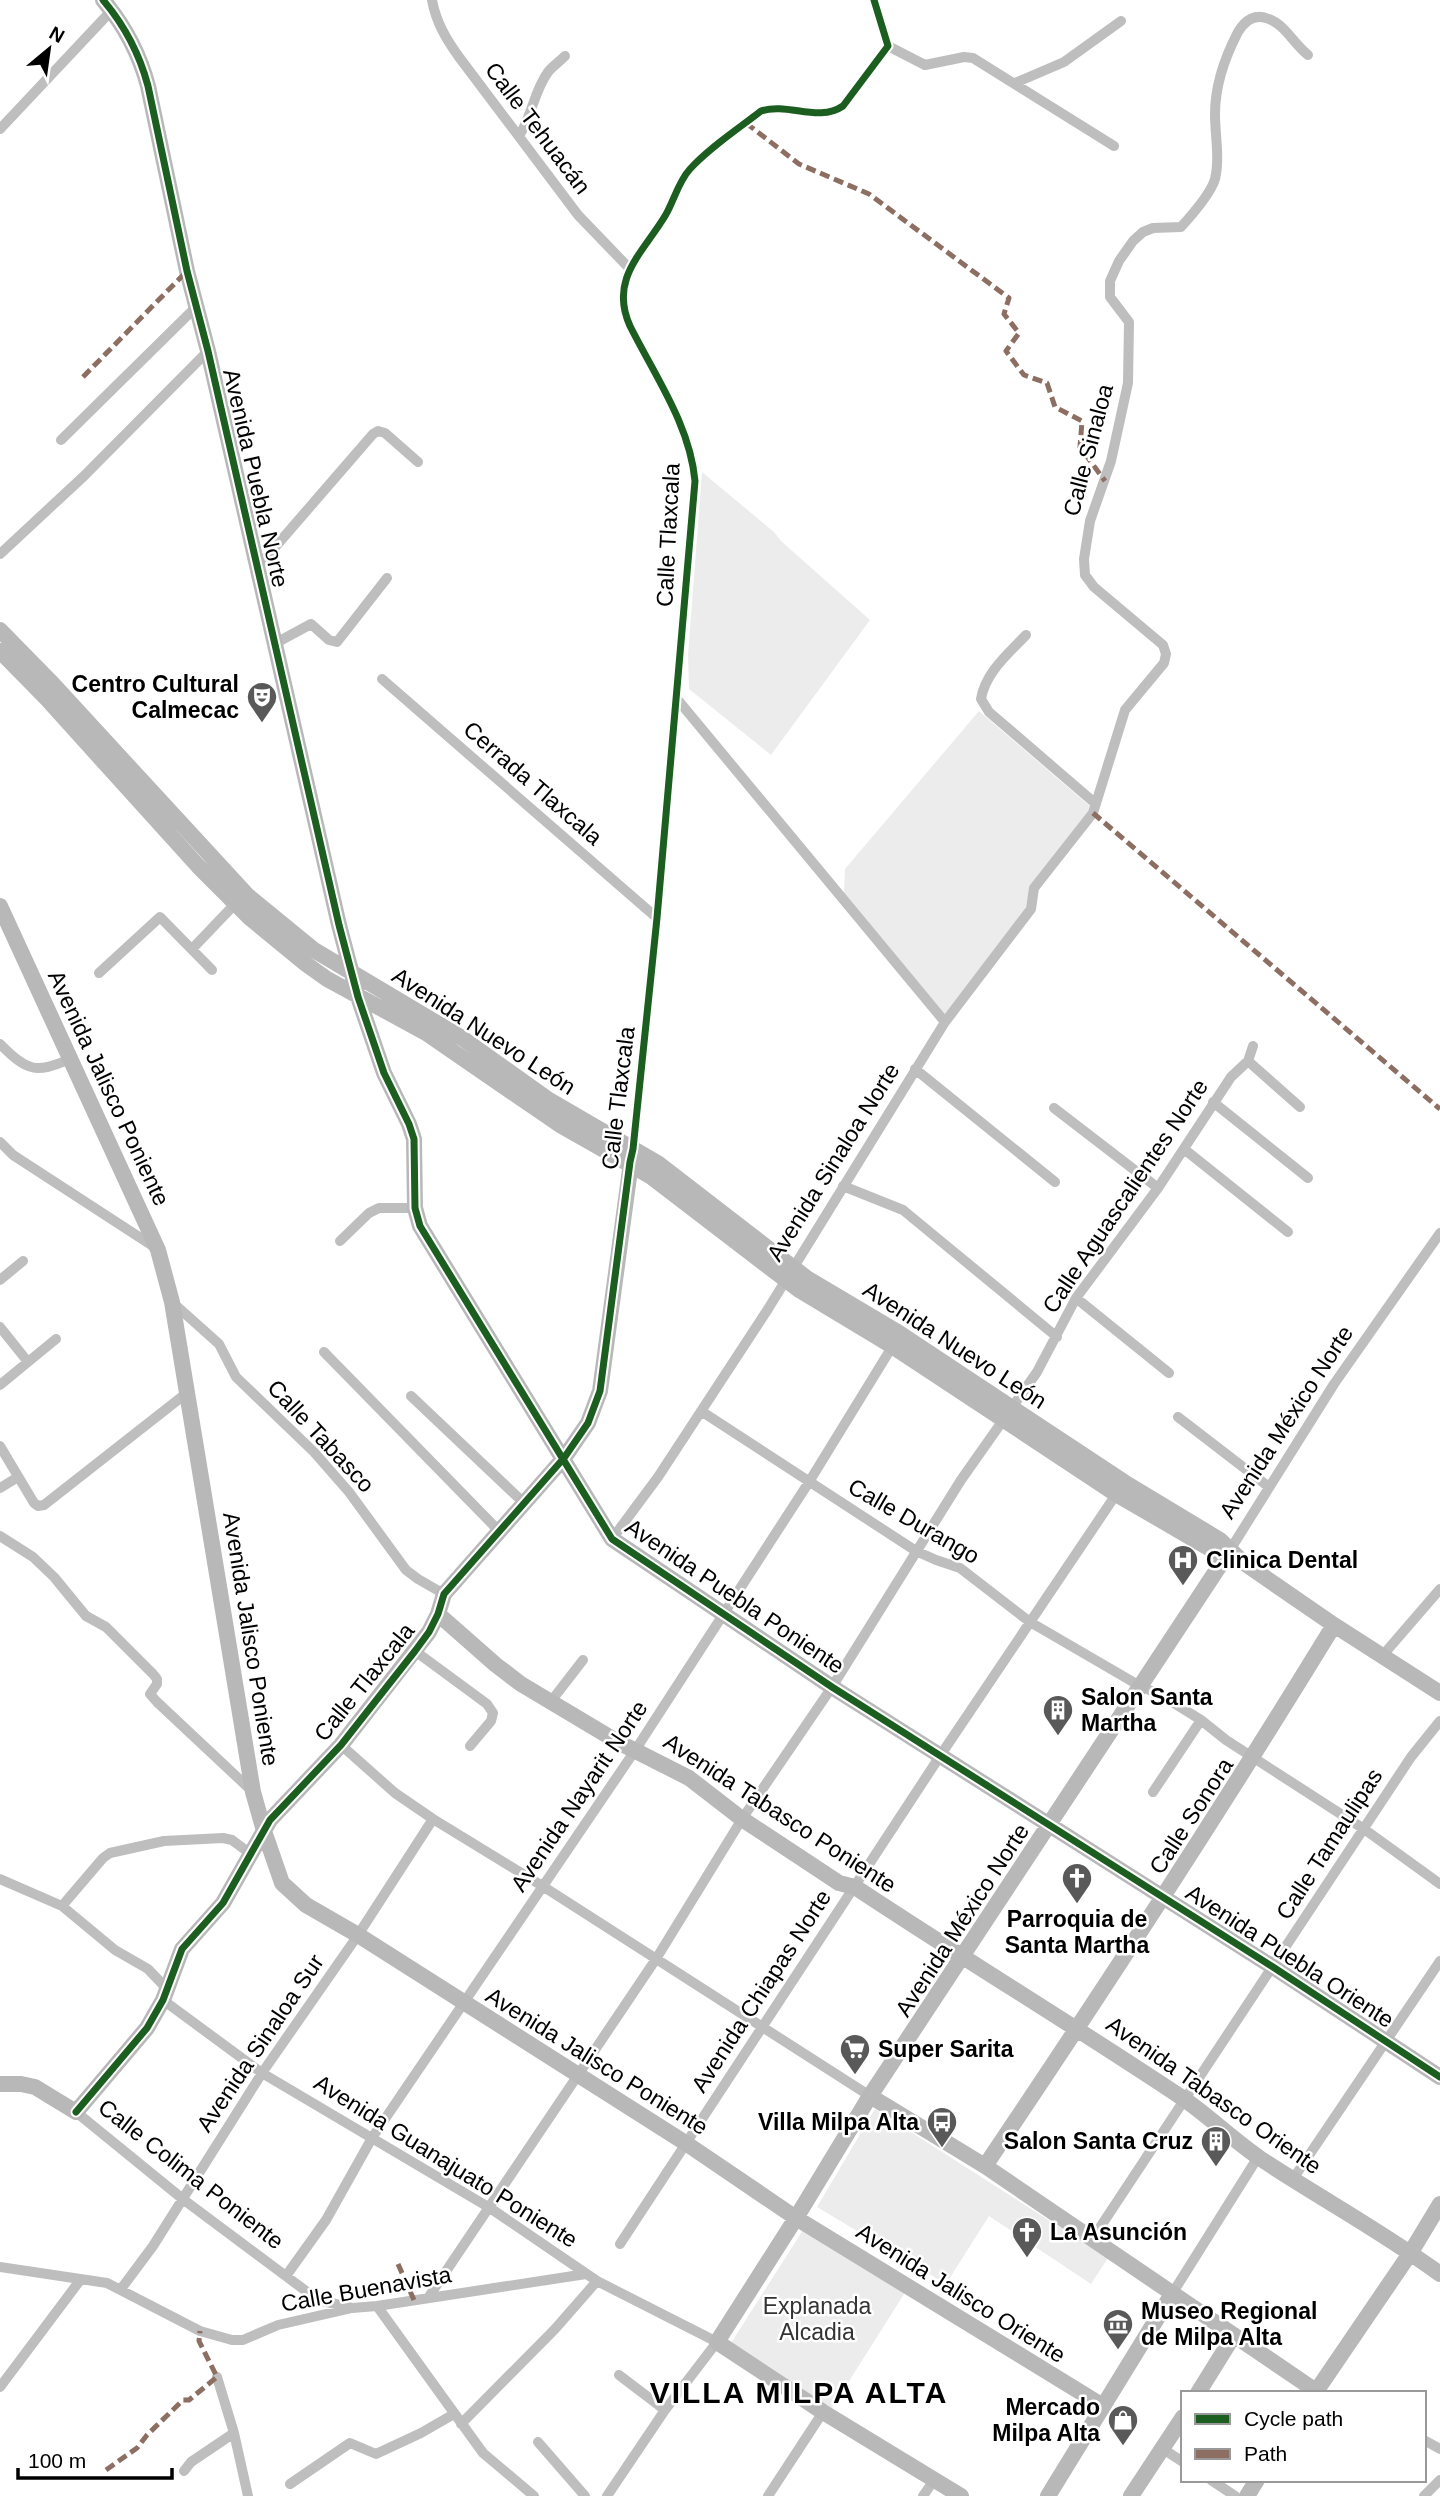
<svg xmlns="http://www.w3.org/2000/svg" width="1440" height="2496" viewBox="0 0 1440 2496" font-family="Arial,sans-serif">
<rect width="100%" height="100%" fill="#fff"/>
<path fill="#ececec" d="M702 472 774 532 781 541 870 620 771 755 689 689 688 655Z
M979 711 1092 808 1032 901 945 1014 844 894 845 869Z
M875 2109 1108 2258 1091 2284 989 2216 946 2284 817 2207Z
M803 2230 906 2291 832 2408 729 2346Z"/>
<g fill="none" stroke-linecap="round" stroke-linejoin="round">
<path stroke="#bebebe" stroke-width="10" d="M432 0C436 22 446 39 459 57L578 215 630 269
M888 46 925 65 964 57 973 58 1114 146
M1015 83 1064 62 1121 21
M0 129 112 10
M519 136C532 116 534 91 548 72 553 66 560 61 565 56
M61 440 195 308
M0 554 84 476 208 351
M257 568 373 434 378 431 385 433 418 462
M1026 635C1008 654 985 673 981 699L989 712 1096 804
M274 644 311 624 329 640 337 642 387 578
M382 679 657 918
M677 699 945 1022
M192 949 235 904
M99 973 160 917 212 970
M0 1044C27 1071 35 1074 70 1059
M1248 1061 1300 1107
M915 1069 1055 1182
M1213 1102 1308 1178
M1054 1108 1158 1188
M0 1142 13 1155 156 1248
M633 1149 657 918 695 481C690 425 655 376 630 326 609 279 642 254 665 216 674 201 678 182 690 169 710 147 738 129 761 111 788 102 818 123 843 106L888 46 874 0
M1184 1149 1288 1232
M843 1186 903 1210 1057 1337
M340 1241 369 1213 379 1208H415
M0 1280 23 1261
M1076 1298 1169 1373
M172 1302 219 1344 236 1377 314 1452 349 1492 406 1570 418 1579 444 1594
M0 1327 28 1362
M324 1352 499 1531
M0 1385 56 1339
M411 1396 524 1503
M701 1411 916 1551 936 1560 960 1568 1030 1622 1140 1686 1161 1695 1201 1720 1226 1740 1364 1829 1440 1884
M1178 1417 1269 1487
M0 1446 34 1503 38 1506 44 1505 188 1392
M0 1488 18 1477
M0 1536 33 1557 54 1577 86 1616 106 1627 153 1674 157 1679V1684L150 1694 157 1702 253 1792
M612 1539 658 1477 768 1309 945 1022 1031 909 1034 888 1093 813 1125 710 1164 663 1166 654 1163 645 1094 587 1085 575 1084 559 1090 521 1111 461 1128 383 1129 322 1110 297V281L1119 261 1133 241 1143 232 1153 228 1181 227C1191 216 1211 193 1215 179 1220 158 1215 135 1215 114 1215 85 1225 57 1238 32 1245 20 1255 13 1269 19 1285 25 1294 44 1308 55
M1230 1550 1334 1384 1440 1233
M415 1651 487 1704 493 1713 491 1721 470 1746
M1383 1655 1440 1589
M552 1700 583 1660
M341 1745 395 1793 433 1819 544 1887 870 2096
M1153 1792 1201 1720
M0 1879 62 1906 115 1950 148 1969 167 1989
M62 1906 103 1858 110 1853 164 1841 223 1838 232 1840 252 1855
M163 2000 262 2073 490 2208 597 2281 717 2342 665 2410 607 2496
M76 2112 184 2200 318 2300 349 2307
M1293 2179 1440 1961
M1093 2238 1411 1757 1440 1721
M620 2244 940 1756 1119 1490
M0 2267 107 2283 200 2331 232 2340H243L278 2325 352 2308 377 2306 586 2274
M286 2276 326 2220 372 2138 636 1749 809 1482 895 1342
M121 2289 153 2246 262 2073 358 1935 433 1819
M1172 2294 1258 2157
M428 2298 656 1959 742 1819 832 1687 961 1480 1037 1372 1076 1298 1158 1188 1231 1077 1248 1061 1253 1046
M377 2306 483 2453 534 2496
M619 2375 665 2410
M217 2377 234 2433 248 2496
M0 2387 81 2279
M461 2424 555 2329 597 2281
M1424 2440 1440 2449
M538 2442 585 2496
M1163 2449 1183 2462
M184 2471 191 2462 234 2433
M1211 2480 1235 2496
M290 2484 350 2443 376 2454 421 2433 454 2414
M768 2496 823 2412
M923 2496 934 2480
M1424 2496 1440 2480"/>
<path stroke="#b8b8b8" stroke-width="16" d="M103 0C125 26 139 52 148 86L187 271 208 351 339 925 358 997 384 1073 409 1124 414 1139 415 1208 420 1226 612 1539 832 1687 1273 1967 1440 2077
M0 630 50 681 247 895 314 950 462 1038 549 1100 659 1164 808 1279 899 1333 1124 1482 1220 1540 1244 1563 1334 1625 1440 1693
M0 651 47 699 198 866 250 918 306 964 327 979 426 1033 560 1125 650 1176 799 1290 892 1346 1116 1494 1214 1551 1236 1560
M0 906 158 1250 172 1302 253 1792 264 1831 282 1883 306 1905 358 1935 687 2144 796 2218 1103 2406
M438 1614 496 1665 521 1684 618 1742 689 1778 742 1819 839 1883 855 1887C962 1958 1073 2025 1181 2097 1209 2116 1233 2140 1261 2159 1320 2198 1383 2232 1440 2274
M0 2084H21L35 2087 76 2112 147 2028 163 2000 182 1949 223 1903 270 1820 341 1745 429 1632 438 1614 444 1594 564 1458 588 1423 600 1391 632 1155
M870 2096 985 2166 1316 2391
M985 2166C1105 1988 1222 1808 1334 1625
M1198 2393 1234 2335
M1315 2393 1411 2252 1440 2204
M961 2496 823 2412 717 2342 796 2218 870 2096 1230 1550
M1048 2496 1172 2294
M1131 2496 1183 2417
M1247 2496 1257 2480"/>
<path stroke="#8d6e63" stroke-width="5" stroke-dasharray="10 5" stroke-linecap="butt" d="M746 123 799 164 869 194 1009 298 1004 314 1019 333 1006 351 1024 375 1047 383 1055 407 1082 421 1080 447 1105 481
M83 377 187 271
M1093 813 1440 1109
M398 2264 414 2300
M106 2470 137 2448 147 2435 183 2400H189L217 2377 199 2341 200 2331"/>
<g stroke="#fff" stroke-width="11">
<path id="cycleway" d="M103 0C125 26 139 52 148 86L187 271 208 351 339 925 358 997 384 1073 409 1124 414 1139 415 1208 420 1226 612 1539 832 1687 1273 1967 1440 2077
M76 2112 147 2028 163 2000 182 1949 223 1903 270 1820 341 1745 415 1651 429 1632 438 1614 444 1594 564 1458 588 1423 600 1391 630 1162 633 1149 657 918 695 481C690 425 655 376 630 326 609 279 642 254 665 216 674 201 678 182 690 169 710 147 738 129 761 111 788 102 818 123 843 106L888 46 874 0"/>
</g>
<use href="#cycleway" stroke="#1b5e20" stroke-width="7"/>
</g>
<defs>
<g id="theatre-pin" transform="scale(1.575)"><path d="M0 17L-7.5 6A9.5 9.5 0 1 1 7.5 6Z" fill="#595959" stroke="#fff"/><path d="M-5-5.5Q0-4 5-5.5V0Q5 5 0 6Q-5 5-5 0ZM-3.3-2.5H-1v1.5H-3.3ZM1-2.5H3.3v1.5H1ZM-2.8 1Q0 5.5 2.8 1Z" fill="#fff"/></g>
<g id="hospital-pin" transform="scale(1.575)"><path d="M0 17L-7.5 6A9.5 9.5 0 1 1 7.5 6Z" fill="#595959" stroke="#fff"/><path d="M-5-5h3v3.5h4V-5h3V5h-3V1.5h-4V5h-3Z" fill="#fff"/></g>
<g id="building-pin" transform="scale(1.575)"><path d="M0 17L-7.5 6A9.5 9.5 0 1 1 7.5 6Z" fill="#595959" stroke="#fff"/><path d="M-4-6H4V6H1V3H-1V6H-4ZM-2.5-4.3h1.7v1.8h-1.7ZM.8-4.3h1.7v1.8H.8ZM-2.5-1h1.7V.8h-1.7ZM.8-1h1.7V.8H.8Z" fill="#fff"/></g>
<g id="church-pin" transform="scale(1.575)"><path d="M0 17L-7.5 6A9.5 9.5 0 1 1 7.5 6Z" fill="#595959" stroke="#fff"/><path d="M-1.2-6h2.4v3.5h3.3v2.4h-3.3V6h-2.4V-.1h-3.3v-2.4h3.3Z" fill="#fff"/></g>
<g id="supermarket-pin" transform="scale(1.575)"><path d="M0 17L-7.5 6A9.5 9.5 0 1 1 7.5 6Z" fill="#595959" stroke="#fff"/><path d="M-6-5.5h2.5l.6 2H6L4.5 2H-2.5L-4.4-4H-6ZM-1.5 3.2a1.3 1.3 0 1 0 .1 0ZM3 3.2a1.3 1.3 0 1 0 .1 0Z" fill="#fff"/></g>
<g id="bus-pin" transform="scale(1.575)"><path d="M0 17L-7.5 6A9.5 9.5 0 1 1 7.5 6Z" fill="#595959" stroke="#fff"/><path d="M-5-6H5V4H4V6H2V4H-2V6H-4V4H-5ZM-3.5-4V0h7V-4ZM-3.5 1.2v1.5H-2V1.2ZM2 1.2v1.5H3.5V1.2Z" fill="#fff"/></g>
<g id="museum-pin" transform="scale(1.575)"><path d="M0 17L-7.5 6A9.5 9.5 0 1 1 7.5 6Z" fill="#595959" stroke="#fff"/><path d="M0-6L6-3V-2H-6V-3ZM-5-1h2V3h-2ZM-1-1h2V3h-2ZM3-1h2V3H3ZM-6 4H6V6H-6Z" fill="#fff"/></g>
<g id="shop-pin" transform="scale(1.575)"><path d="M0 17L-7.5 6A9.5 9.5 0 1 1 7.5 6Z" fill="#595959" stroke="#fff"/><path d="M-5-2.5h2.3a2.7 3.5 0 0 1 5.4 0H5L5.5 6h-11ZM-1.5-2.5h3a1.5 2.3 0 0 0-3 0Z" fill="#fff"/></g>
</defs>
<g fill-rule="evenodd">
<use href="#theatre-pin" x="262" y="697"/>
<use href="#hospital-pin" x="1183" y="1560"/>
<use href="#building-pin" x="1058" y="1710"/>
<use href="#church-pin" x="1077" y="1878"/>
<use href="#supermarket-pin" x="855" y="2049"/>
<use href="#bus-pin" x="942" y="2122"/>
<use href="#building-pin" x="1216" y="2141"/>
<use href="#church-pin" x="1027" y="2232"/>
<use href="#museum-pin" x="1118" y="2324"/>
<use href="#shop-pin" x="1123" y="2420"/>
</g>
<g text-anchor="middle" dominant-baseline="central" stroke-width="5" stroke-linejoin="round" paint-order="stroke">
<g font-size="23" fill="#000" stroke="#fff">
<text transform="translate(538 128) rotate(53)">Calle Tehuacán</text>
<text transform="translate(1088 450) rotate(-75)">Calle Sinaloa</text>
<text transform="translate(256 478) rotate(77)">Avenida Puebla Norte</text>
<text transform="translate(668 535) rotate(-87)">Calle Tlaxcala</text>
<text transform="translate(533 783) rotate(41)">Cerrada Tlaxcala</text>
<text transform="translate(484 1031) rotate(33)">Avenida Nuevo León</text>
<text transform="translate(109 1088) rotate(65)">Avenida Jalisco Poniente</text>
<text transform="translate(618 1098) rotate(-83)">Calle Tlaxcala</text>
<text transform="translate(833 1162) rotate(-58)">Avenida Sinaloa Norte</text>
<text transform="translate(1125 1196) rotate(-56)">Calle Aguascalientes Norte</text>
<text transform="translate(955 1345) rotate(33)">Avenida Nuevo León</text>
<text transform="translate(1286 1422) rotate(-57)">Avenida México Norte</text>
<text transform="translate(321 1436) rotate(47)">Calle Tabasco</text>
<text transform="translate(914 1521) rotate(30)">Calle Durango</text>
<text transform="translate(735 1596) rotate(34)">Avenida Puebla Poniente</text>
<text transform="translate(251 1639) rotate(81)">Avenida Jalisco Poniente</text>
<text transform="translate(364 1682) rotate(-51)">Calle Tlaxcala</text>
<text transform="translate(579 1796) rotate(-56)">Avenida Nayarit Norte</text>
<text transform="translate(780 1813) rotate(33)">Avenida Tabasco Poniente</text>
<text transform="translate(1191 1816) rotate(-57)">Calle Sonora</text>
<text transform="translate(1329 1844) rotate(-57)">Calle Tamaulipas</text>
<text transform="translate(962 1920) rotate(-57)">Avenida México Norte</text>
<text transform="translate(1290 1956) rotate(33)">Avenida Puebla Oriente</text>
<text transform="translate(761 1991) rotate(-57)">Avenida Chiapas Norte</text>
<text transform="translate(260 2043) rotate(-56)">Avenida Sinaloa Sur</text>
<text transform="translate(597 2061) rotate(32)">Avenida Jalisco Poniente</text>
<text transform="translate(1214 2095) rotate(35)">Avenida Tabasco Oriente</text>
<text transform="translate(446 2161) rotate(32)">Avenida Guanajuato Poniente</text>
<text transform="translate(191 2174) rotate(38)">Calle Colima Poniente</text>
<text transform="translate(366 2289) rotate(-10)">Calle Buenavista</text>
<text transform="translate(961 2293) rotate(32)">Avenida Jalisco Oriente</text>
</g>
<g font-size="23" font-weight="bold" fill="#000" stroke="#fff" text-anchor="start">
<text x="239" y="684" text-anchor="end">Centro Cultural<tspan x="239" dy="26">Calmecac</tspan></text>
<text x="1206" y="1560">Clinica Dental</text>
<text x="1081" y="1697">Salon Santa<tspan x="1081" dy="26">Martha</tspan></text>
<text x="1077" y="1919" text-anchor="middle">Parroquia de<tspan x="1077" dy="26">Santa Martha</tspan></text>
<text x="878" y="2049">Super Sarita</text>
<text x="919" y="2122" text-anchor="end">Villa Milpa Alta</text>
<text x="1193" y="2141" text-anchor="end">Salon Santa Cruz</text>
<text x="1050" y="2232">La Asunción</text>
<text x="1141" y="2311">Museo Regional<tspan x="1141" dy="26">de Milpa Alta</tspan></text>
<text x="1100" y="2407" text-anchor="end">Mercado<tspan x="1100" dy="26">Milpa Alta</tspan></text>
</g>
<g font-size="23" fill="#333" stroke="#fff">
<text x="817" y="2306">Explanada<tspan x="817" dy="26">Alcadia</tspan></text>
</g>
<g font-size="30" font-weight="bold" letter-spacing="2" fill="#000" stroke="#fff">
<text x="799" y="2392">VILLA MILPA ALTA</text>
</g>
</g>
<rect x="1181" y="2391" width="245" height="91" fill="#ffffff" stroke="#999999" stroke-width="2"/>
<rect x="1195" y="2414" width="35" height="10" fill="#1b5e20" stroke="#999999" stroke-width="2"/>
<text x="1244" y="2426" font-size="21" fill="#000000">Cycle path</text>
<rect x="1195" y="2449" width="35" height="10" fill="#8d6e63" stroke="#999999" stroke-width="2"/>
<text x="1244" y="2461" font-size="21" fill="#000000">Path</text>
<g transform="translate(49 49) rotate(29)" stroke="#ffffff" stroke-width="5" paint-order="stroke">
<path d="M0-5L12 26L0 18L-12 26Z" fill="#000000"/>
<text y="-10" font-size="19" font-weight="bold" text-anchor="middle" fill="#000000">N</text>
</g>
<path d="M18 2468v10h154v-10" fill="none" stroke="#000000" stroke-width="3.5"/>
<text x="28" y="2468" font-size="21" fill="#000000" stroke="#ffffff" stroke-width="5" paint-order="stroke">100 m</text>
</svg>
